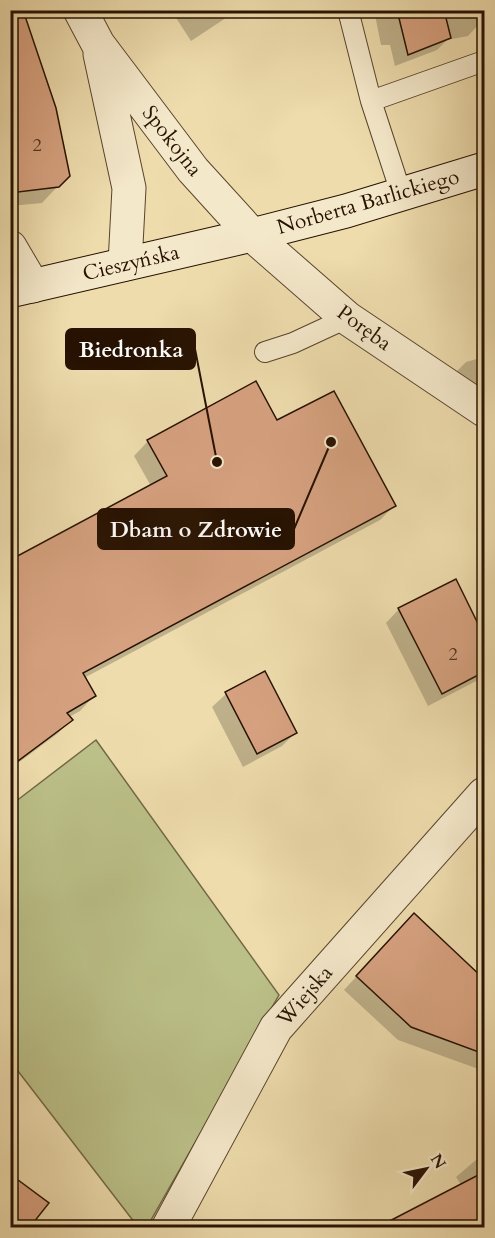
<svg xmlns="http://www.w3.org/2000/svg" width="495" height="1238" viewBox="0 0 495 1238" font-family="Cardo,serif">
<rect width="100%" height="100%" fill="#eedcad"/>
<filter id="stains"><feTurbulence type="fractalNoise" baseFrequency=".00333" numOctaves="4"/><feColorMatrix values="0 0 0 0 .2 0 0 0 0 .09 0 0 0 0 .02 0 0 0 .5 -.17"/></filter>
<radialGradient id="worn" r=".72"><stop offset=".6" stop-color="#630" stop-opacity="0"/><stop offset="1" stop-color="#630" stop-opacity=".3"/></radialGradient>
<path fill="#bbc088" stroke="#716944" stroke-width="1.5" d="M96 740 279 995 147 1227H138L11 1062V805Z"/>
<path fill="#0003" d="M171 10H238L191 41Z
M374 10H478L480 23 468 36 447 40 437 50 395 66 390 45H381Z
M10 25 58 186 42 203 10 206Z
M484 357V391L455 373 466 362Z
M277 422 394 506 380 520 84 678 94 696 80 711 69 717 71 720 57 734 10 769V562L151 486 134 456 148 441Z
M455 581 484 639V677L428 706 386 623 399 609Z
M226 694 295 733 282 746 243 767 212 707Z
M401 928 443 970 484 986V1071L398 1040 344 990Z
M10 1121 19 1131 10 1140Z
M484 1153V1228H392L403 1217 462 1186 456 1177Z"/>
<path fill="#d6a17f" stroke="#271201" stroke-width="1.5" d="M10 10H23L56 108 70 176 59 187 10 193Z
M397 10H444L451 38 408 55Z
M256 381 277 420 334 391 396 506 83 673 96 696 67 713 73 720 10 767V560L167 476 147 440Z
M456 579 484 636V672L442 694 398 608Z
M265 671 297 733 257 754 225 692Z
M414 913 484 979V1054L411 1027 356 976Z
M484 1172V1227H378Z
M10 1174 49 1203 30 1227H10Z"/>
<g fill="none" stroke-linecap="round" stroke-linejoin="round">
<g stroke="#59442c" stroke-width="22">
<path id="lane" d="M348 10 371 101 401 193
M371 101 484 61
M265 352 293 343 347 318"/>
</g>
<g stroke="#59442c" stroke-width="35">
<path id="street" d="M80 10 98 44 193 170 252 235 347 318 484 410
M100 54 129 188 125 264
M10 247 33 286
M168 1228 276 1028 484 794"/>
</g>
<g stroke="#271201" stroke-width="35">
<path id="secondary" d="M10 291 252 235 346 211 484 169"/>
</g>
<use href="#lane" stroke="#f4e8ca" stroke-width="20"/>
<use href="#street" stroke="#f4e8ca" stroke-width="33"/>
<use href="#secondary" stroke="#f4e8ca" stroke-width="33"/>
</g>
<g text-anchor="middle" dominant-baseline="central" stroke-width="4.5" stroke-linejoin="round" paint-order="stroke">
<g font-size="18" fill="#533620">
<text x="37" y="145">2</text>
<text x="453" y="654">2</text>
</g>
<g font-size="21" fill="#271201" stroke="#f4e8ca">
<text transform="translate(172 141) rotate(52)">Spokojna</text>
<text transform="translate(368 202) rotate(-16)">Norberta Barlickiego</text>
<text transform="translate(131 263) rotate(-13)">Cieszyńska</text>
<text transform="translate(364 328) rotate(36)">Poręba</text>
<text transform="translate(305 996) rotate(-49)">Wiejska</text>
</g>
</g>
<path fill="none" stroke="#271201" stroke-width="2" d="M217 462L195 349M331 442L294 529"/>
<g fill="#271201" stroke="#f4e8ca" stroke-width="2">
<circle cx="217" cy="462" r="6"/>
<circle cx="331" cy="442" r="6"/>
</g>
<g fill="#271201" stroke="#271201" stroke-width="2">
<rect x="66" y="329" width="129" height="40" rx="6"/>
<rect x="98" y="509" width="196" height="40" rx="6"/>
</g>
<g font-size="22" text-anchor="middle" font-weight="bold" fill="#fff">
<text x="131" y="357">Biedronka</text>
<text x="196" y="537">Dbam o Zdrowie</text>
</g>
<rect width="495" height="1238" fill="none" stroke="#eedcad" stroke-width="36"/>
<rect x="12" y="12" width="471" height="1214" fill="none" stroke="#271201" stroke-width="3"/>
<rect x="18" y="18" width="459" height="1202" fill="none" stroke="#271201" stroke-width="1.5"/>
<g transform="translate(426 1169) rotate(58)" stroke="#f4e8ca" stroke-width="4.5" paint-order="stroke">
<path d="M0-4.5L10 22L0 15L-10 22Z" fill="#271201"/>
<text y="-9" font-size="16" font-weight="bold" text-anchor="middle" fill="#271201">N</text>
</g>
<rect width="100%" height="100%" filter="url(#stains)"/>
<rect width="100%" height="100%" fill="url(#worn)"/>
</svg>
